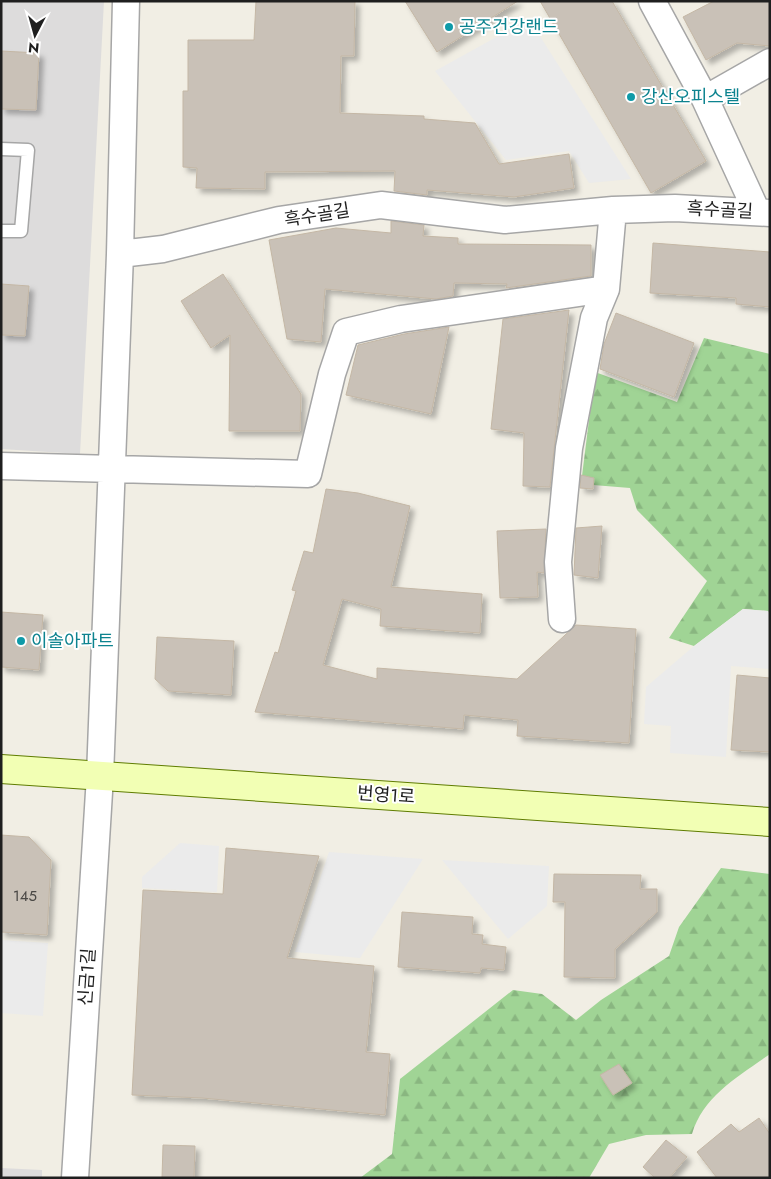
<svg xmlns="http://www.w3.org/2000/svg" width="771" height="1179" viewBox="0 0 771 1179" font-family="Jost,'Noto Sans KR',sans-serif">
<defs>
<pattern id="forest-firs" width="22" height="20" patternUnits="userSpaceOnUse" patternTransform="scale(1.25)"><rect width="22" height="20" fill="#a0d495"/><path d="M5 1l3.5 6h-7zM16 11l3.5 6h-7z" fill="#89b680"/></pattern>
<filter id="shadow"><feDropShadow dx="4.5" dy="4.5" stdDeviation="2.5" flood-color="#0004"/></filter>
</defs>
<rect width="100%" height="100%" fill="#f1eee4"/>
<path fill="#dddcdc" d="M1 1H104L80 454 1 449Z
M1 1168 42 1170V1178H1Z"/>
<path fill="url(#forest-firs)" d="M704 338 770 354V614L768 611 743 609 694 646 669 638 707 581 637 510 630 488 581 484 595 372 677 402Z
M721 868 770 874V1054C739 1076 703 1096 692 1134L646 1135 609 1144 589 1178H360L392 1154 400 1079 513 990 542 994 576 1020 601 1000 669 956 679 927Z"/>
<path fill="#ebebeb" d="M529 19 631 179 589 183 569 151 506 160 435 71Z
M743 609 768 611 770 614V669L731 666 726 757 670 753 671 726 644 724 646 687 694 646Z
M180 843 219 846 217 892 142 888V877Z
M329 852 423 859 360 958 295 952Z
M442 860 549 866 547 906 508 939Z
M1 940 48 943 43 1016 1 1013Z"/>
<path fill="#c9c1b7" stroke="#c4b7a5" filter="url(#shadow)" d="M256 1H355L354 56H341L340 113 424 116V119L475 123 499 164 569 154 574 188 514 197 427 190V195L394 191 395 171 265 172V189L196 188 197 168 183 167V91H188V40H254Z
M405 1H518L437 52Z
M540 1H612L706 161 651 193Z
M714 1H770V46L737 43 706 60 683 17Z
M1 51 39 53 36 110 1 109Z
M391 221 424 225 423 236 458 238V244L591 245V276L506 288 507 284 454 283 453 296 436 299 325 289 321 342 287 339 269 240 336 228 391 233Z
M653 243 770 252V307L736 304V298L650 293Z
M223 274 301 394 300 431H229L230 335 211 348 181 301Z
M1 284 29 286 25 336 1 335Z
M569 310 550 487 523 486 524 433 491 429 503 319Z
M616 313 694 343 674 397 600 369 604 344Z
M449 327 431 414 346 395 358 345 404 334Z
M581 475 594 478 593 489 580 488Z
M326 489 358 493 410 506 391 587 482 594 480 633 380 626 381 609 342 599 323 665 377 679V668L517 679 576 625 636 629 629 743 517 736 518 720 464 715 463 729 255 712 275 652 278 653 296 591 292 590 304 551 313 553Z
M602 526 598 578 574 575 576 528Z
M546 529 544 573 537 572 538 597 500 598 497 531Z
M1 612 43 615 39 670 1 667Z
M157 637 234 641 231 695 168 691 155 679Z
M737 675 770 678V752L731 750Z
M1 835 29 837 51 860 47 935 1 932Z
M226 848 319 856 287 958 374 966 366 1052 390 1054 385 1115 202 1098 132 1095 143 890 223 894Z
M554 874 641 875 640 889H657V912L615 949V978L564 977 565 902H553Z
M402 912 473 917 472 934 483 935 482 944 506 947 504 970 481 968 480 973 398 967Z
M619 1064 632 1083 613 1095 600 1075Z
M759 1118 770 1134V1178H717L697 1152 731 1124 739 1132Z
M666 1140 687 1157 669 1178H655L643 1167Z
M163 1145 195 1146 194 1178H162Z"/>
<g fill="none" stroke-linecap="round" stroke-linejoin="round">
<g stroke="#a6a6a6" stroke-width="15">
<path id="service" d="M1 149 28 150 21 231H1"/>
</g>
<g stroke="#a6a6a6" stroke-width="29">
<path id="minor" d="M126 1 120 254 163 249 279 220 381 205 505 220 613 210 675 208 770 213
M652 1 705 99 757 212
M705 99 770 62
M1 466 308 474 332 374 346 332 401 319 606 289
M562 619 558 562 569 448 594 318 606 289 613 210
M75 1178 100 776 120 254"/>
</g>
<g stroke="#5f7c00" stroke-width="30">
<path id="secondary" d="M1 769 770 822"/>
</g>
<use href="#service" stroke="#fff" stroke-width="12"/>
<use href="#minor" stroke="#fff" stroke-width="26"/>
<use href="#secondary" stroke="#f2ffb4" stroke-width="28"/>
</g>
<g fill="#0f9aa8" stroke="#fff" stroke-width="2">
<circle cx="449" cy="27" r="5"/>
<circle cx="631" cy="97" r="5"/>
<circle cx="21" cy="641" r="5"/>
</g>
<g text-anchor="middle" dominant-baseline="central" stroke-width="4" stroke-linejoin="round" paint-order="stroke">
<g font-size="15" fill="#4a4845">
<text x="25" y="896">145</text>
</g>
<g font-size="18" fill="#0d838f" stroke="#fff" text-anchor="start">
<text x="459" y="27">공주건강랜드</text>
<text x="641" y="97">강산오피스텔</text>
<text x="31" y="641">이솔아파트</text>
</g>
<g font-size="18" fill="#1f1f1f" stroke="#fff">
<text transform="translate(720 210) rotate(3)">흑수골길</text>
<text transform="translate(317 215) rotate(-9)">흑수골길</text>
<text transform="translate(386 795) rotate(4)">번영1로</text>
<text transform="translate(87 977) rotate(-86)">신금1길</text>
</g>
</g>
<rect width="771" height="1179" fill="none" stroke="#1f1f1f" stroke-width="5"/>
<g transform="translate(35 35) rotate(186)" stroke="#ffffff" stroke-width="4" paint-order="stroke">
<path d="M0-4L9 19L0 12L-9 19Z" fill="#1f1f1f"/>
<text y="-8" font-size="14" font-weight="bold" text-anchor="middle" fill="#1f1f1f">N</text>
</g>
</svg>
